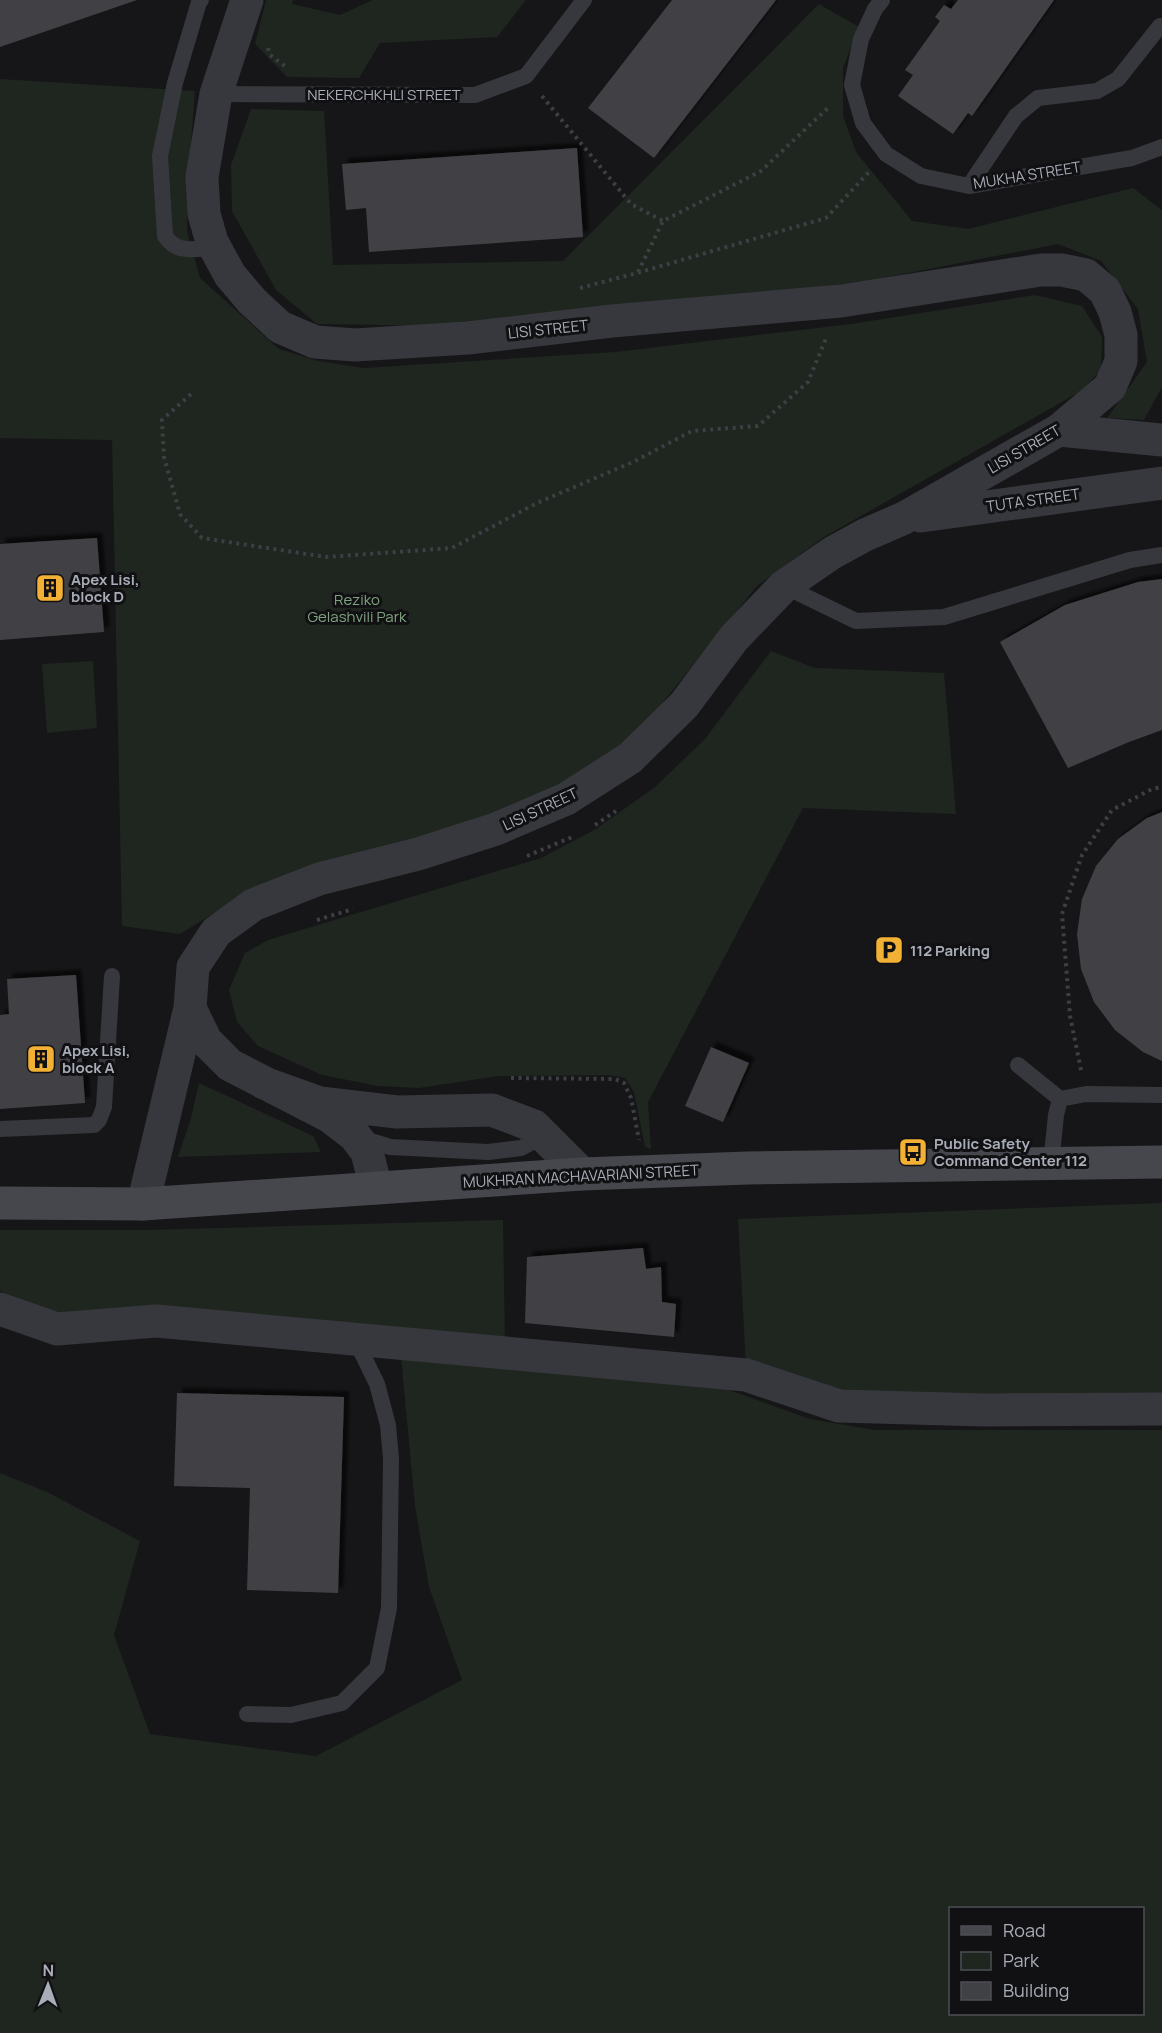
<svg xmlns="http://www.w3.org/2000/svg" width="1162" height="2033" viewBox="0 0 1162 2033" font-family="Manrope,sans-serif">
<defs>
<filter id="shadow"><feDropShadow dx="5.5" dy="-5.5" stdDeviation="1.5" flood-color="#0009"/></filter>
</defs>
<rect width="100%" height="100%" fill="#161618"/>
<path fill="#1e261f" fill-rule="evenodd" d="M266 0H293L292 4 340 15 373 0H526L497 37 380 43 359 78 287 77 255 44Z
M819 4 859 27 843 68V116L856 152 912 221 968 229 1133 188 1162 210V387L1144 420 1107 418 1147 362 1138 309 1101 261 1058 244 872 280 580 317 449 326 317 324 276 290 232 211 231 165 251 109 324 111 333 265 563 261Z
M0 79 195 91 188 181 187 231 200 278 279 349 318 361 364 368 615 352 851 324 1035 295 1082 306 1102 337 1101 370 1081 391 824 537 757 586 630 743 567 788 483 823 258 886 180 934 122 926 112 440 0 438Z
M771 651 815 668 944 673 956 814 803 808 648 1102 651 1149 645 1147 634 1092 625 1078 608 1075 498 1076 419 1088 378 1086 322 1075 258 1046 237 1022 229 990 245 953 268 940 541 858 596 829 655 787 705 739Z
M93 661 97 728 47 733 42 664Z
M199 1083 313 1136 321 1152 178 1157 191 1118Z
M1162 1203V1398L847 1403 746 1366 738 1219Z
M503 1220 505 1343 58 1316 0 1291V1230H149Z
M401 1357 729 1390 810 1419 875 1430H1162V2033H0V1473L47 1492 140 1541 114 1635 150 1734 316 1756 462 1680 429 1587 415 1506ZM950 1908H1142V2014H950Z"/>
<path fill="#404145" filter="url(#shadow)" d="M0 0H137L0 47Z
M672 0H776L654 158 588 108Z
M958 0H1054L972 116 968 113 953 134 898 96 913 75 905 70 940 21 935 17 944 5 951 9Z
M577 148 583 237 369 252 366 208 346 210 342 164Z
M97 538 104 632 0 640V544Z
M1162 579V730L1129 742 1068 768 1000 642 1065 605 1138 582Z
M1162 812V1061L1143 1052 1115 1030 1094 1002 1081 969 1077 934 1082 899 1096 866 1118 839 1147 818Z
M76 975 85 1103 0 1109V1015L9 1014 7 979Z
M711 1047 749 1063 723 1122 685 1106Z
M643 1248 646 1269 661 1267 662 1302 676 1304 674 1337 525 1323 527 1257Z
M177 1393 344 1397 338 1593 247 1590 250 1488 174 1486Z"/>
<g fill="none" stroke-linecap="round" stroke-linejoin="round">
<path stroke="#3d3f44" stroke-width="4" stroke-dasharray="3 4.5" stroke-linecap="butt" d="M268 48 270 55 285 66
M542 96 631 204 663 221
M638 272 663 221 761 171 830 106
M580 288 637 273 826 218 869 172
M191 394 162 420 164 457 180 514 202 538 326 557 452 548 537 503 633 462 692 431 758 426 808 382 827 336
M595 825 616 811
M527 856 572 837
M317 920 353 909
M1081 1070 1070 1016 1062 914 1082 855 1112 810 1152 789 1162 787
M511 1078 615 1079 624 1083 631 1098 639 1140"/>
<path stroke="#37383d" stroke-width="16" d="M201 0 199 2 175 83 160 156 165 236C178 255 193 248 215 248
M882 0 875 9 861 39 852 85 863 123 886 154 921 176 969 186 1132 158 1162 147
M216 94 475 95 526 76 584 0
M969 186 1016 116 1038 98 1097 91 1118 79 1160 26
M784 586 856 621 944 617 1130 560 1162 555
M1018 1065 1060 1099
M0 1129 94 1125 99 1120 104 1107 112 976
M361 1138 390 1147 488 1152 521 1148 544 1136
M1051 1164 1056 1115 1060 1099 1086 1094 1162 1095
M247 1714 291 1715 342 1703 377 1668 389 1608 391 1459 388 1425 377 1384 355 1339"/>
<path stroke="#37383d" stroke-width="33" d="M1059 430 1162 440
M921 516 1162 483
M190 1008 206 1041 230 1065 329 1116 355 1136 367 1152 376 1188
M264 1083 320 1103 397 1112 492 1110 534 1126 582 1174
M143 1204 190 1008 193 967 216 932 253 905 319 879 418 854 496 829 566 799 630 758 684 705 734 638 784 586 832 553 865 535 904 518 1059 430 1110 387 1121 361V335L1115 312 1105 291 1086 275 1062 270H1041L841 301 612 321 468 338 355 345 315 342 280 327 252 301 230 275 212 242 204 214 202 177 216 94 247 0
M0 1309 57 1329 156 1321 746 1375 839 1406 985 1410 1162 1409"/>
<path stroke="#45474d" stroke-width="33" d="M0 1203 143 1204 582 1174 748 1168 1162 1162"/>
</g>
<defs>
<g id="building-square" transform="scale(1.5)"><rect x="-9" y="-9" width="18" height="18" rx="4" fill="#f2b134" stroke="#111113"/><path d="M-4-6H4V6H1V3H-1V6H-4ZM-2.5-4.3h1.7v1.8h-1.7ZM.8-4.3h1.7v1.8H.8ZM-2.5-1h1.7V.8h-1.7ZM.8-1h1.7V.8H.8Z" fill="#111"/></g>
<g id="parking-square" transform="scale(1.5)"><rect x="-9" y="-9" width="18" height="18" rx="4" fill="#f2b134" stroke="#111113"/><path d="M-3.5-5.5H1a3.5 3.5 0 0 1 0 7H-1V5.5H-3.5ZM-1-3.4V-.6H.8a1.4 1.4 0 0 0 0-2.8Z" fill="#111"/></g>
<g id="bus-square" transform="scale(1.5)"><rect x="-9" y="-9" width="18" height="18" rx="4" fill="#f2b134" stroke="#111113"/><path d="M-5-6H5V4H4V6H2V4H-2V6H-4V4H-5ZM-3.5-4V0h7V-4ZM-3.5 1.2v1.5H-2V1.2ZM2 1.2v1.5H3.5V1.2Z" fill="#111"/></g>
</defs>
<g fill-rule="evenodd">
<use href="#building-square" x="50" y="588"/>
<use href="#parking-square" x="889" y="950"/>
<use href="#building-square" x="41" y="1059"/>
<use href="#bus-square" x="913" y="1152"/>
</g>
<g text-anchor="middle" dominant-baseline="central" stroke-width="6" stroke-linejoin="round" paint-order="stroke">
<g font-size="15" fill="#a8adb8" stroke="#111113">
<text x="384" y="94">NEKERCHKHLI STREET</text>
<text transform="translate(1027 175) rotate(-9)">MUKHA STREET</text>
<text transform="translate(548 329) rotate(-6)">LISI STREET</text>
<text transform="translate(1024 449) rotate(-30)">LISI STREET</text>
<text transform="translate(1033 500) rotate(-8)">TUTA STREET</text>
<text transform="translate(540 809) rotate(-25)">LISI STREET</text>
<text transform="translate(581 1176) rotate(-3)">MUKHRAN MACHAVARIANI STREET</text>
</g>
<g font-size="15" font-weight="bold" fill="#a8adb8" stroke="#111113" text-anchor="start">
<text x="71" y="579">Apex Lisi,<tspan x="71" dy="17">block D</tspan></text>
<text x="910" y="950">112 Parking</text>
<text x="62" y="1050">Apex Lisi,<tspan x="62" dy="17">block A</tspan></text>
<text x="934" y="1143">Public Safety<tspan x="934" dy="17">Command Center 112</tspan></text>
</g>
<g font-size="15" fill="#7fa381" stroke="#111113">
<text x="357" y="599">Reziko<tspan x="357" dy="17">Gelashvili Park</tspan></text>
</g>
</g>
<rect x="949" y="1907" width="195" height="108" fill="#111113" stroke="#4d4f55" stroke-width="1.5"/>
<rect x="961" y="1926" width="30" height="9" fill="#45474d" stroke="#4d4f55" stroke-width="1.5"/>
<text x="1003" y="1937" font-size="18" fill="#a8adb8">Road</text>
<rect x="961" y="1952" width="30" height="18" fill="#1e261f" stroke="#4d4f55" stroke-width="1.5"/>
<text x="1003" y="1967" font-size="18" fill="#a8adb8">Park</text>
<rect x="961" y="1982" width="30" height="18" fill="#404145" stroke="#4d4f55" stroke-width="1.5"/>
<text x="1003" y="1997" font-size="18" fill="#a8adb8">Building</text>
<g transform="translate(48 1985) rotate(1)" stroke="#111113" stroke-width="4.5" paint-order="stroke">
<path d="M0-4.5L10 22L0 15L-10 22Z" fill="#a8adb8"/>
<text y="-9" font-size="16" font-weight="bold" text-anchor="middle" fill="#a8adb8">N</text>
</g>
</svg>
